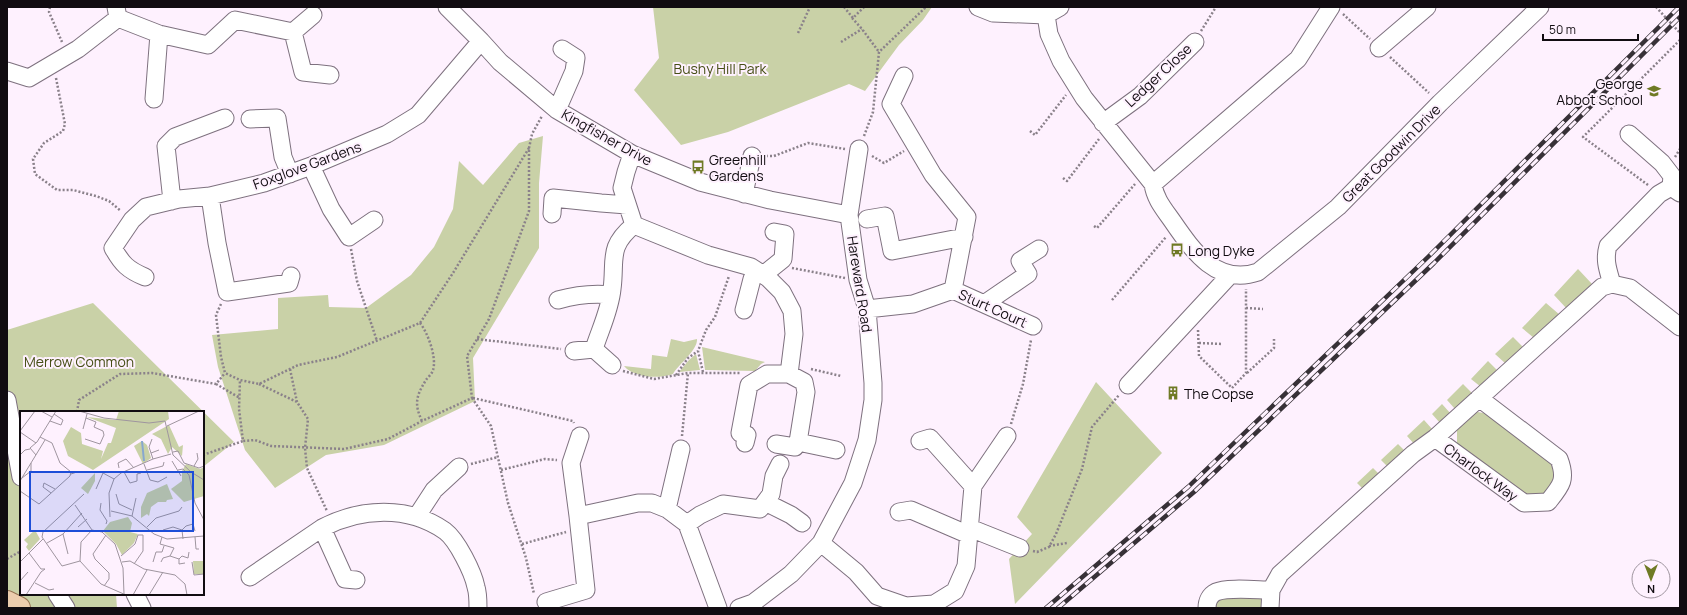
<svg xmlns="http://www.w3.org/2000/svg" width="1687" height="615" viewBox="0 0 1687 615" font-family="Manrope,sans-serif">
<rect width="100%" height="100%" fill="#fef1fe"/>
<path fill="#c9d1a7" d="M653 7H932L923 20 899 45 865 91 849 84 728 132 681 145 634 90 659 58Z
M543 136 539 183V248L473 358 475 401 384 445 326 455 275 488 245 450 218 367 212 335 278 329V298L328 295 329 307 366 308 411 275 434 247 453 209 459 161 483 185 519 143Z
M1578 269 1593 285 1567 309 1554 295Z
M93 303 234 442 203 467V412H21V594H116L117 608H7V330Z
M1546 303 1560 315 1534 338 1522 328Z
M1513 337 1523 347 1506 364 1495 354Z
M671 339 684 342 697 339C698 350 679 364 673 374 659 379 634 378 624 366L651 369 652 355 667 357Z
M702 347 765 362 761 364 755 371 705 370Z
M696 354 700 370 679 372 689 360Z
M1488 361 1498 371 1481 387 1471 379Z
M1096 382 1162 453 1015 604 1009 559 1032 534 1017 517Z
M1463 384 1473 394 1455 409 1447 400Z
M1442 404 1451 414 1440 423 1432 414Z
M1478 412 1488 414 1549 460C1556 475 1555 476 1549 492L1532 499 1460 450 1457 443V427L1471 414Z
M1424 420 1433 430 1416 446 1407 436Z
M1398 444 1407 453 1390 469 1381 460Z
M1373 468 1381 476 1365 491 1357 483Z
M1259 596 1263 601 1264 608H1212L1214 598Z"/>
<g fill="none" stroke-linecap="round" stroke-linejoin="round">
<g stroke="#7e717f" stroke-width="19">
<path id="minor" d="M447 7 481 41 500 62 557 110 632 154 700 182 770 200 849 215
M978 7 993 13 1046 15 1060 7
M1046 15 1049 34 1061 61 1084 98 1153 184C1155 199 1164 209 1173 222 1193 251 1217 286 1258 272L1338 207 1440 103 1540 7
M118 18 159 34 208 45 235 20 293 32 313 15
M293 32 303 72 330 75
M1379 48 1427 7
M7 71 29 78 78 49 118 18 116 7
M904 76 891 104 933 175 967 217 953 290
M154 99 159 34
M557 110 574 71 576 58 562 49
M250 119 277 118 283 157 290 174
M1103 123 1140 96 1195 42
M1629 134 1662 163 1672 176 1671 187
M632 154 626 172 622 188 634 225 708 255 751 267 768 278 782 292 792 311 794 334 789 374 804 382 806 392 798 442 795 447 776 444
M311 166 331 209 349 237 374 220
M1153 184 1298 59 1331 7
M744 194 752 156
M210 196 217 243 227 292 289 283 291 276
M172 201 166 146 175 137 225 118
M552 214 553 198 601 203 627 205
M867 219 885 216 892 251 964 237
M763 275 783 259 785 234 774 232
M145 277C128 270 122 264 113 248L132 220 146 207 179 199 210 196 264 183 311 166 387 134 418 115 481 41
M1612 284C1608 270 1604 260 1608 246L1659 194 1671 187 1680 193
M953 290 1033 326
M558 300C576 295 592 293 611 295
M984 304 1028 274 1020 261 1039 249
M867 309 913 304 953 290
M744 310 752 279 757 271
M594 349C600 330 610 310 612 289 616 260 607 247 634 225
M574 351 594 349 612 365
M1128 385 1230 275
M7 400 21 477
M1435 438 1524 503 1548 502C1561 486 1567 480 1559 459L1479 398
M920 441 930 438 973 486
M798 442 836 450
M745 443 747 435 740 433 749 385 767 374H789
M765 502 791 515 802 523
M667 509 681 449
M899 512 911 510 969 535
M417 516 434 490 459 467
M578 516 571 463 580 436
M687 524 700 515 723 504 760 509 771 494 774 476 780 464
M322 528 345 579 356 580
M970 528 1020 548
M821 543 856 572 877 596 906 606 934 604 955 591 966 566 973 486 1007 436
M250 577 322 528C360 508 408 505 445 531 457 540 473 572 476 587 478 593 478 601 478 608
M57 594 66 608
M135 594 142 608
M546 602 586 590 578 516 638 503H652L667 509 687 524 718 608
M739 608 753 603 791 574 821 543 853 483 867 440 873 400V383L867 309 858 280 849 215 859 149
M1207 608C1207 601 1210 595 1216 592 1227 587 1258 590 1271 590
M1270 608 1271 590 1280 574 1413 454 1435 438 1602 287 1612 284 1630 288 1680 327"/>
</g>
<g stroke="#977454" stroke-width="24">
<path id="major" d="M7 602 19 608"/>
</g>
<path stroke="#8a818a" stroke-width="2.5" stroke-dasharray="2 2" stroke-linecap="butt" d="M50 7 49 12 62 42
M844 7 853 18 864 7
M1656 7 1680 33
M1343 14 1370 39
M852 18 862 29 879 52
M1201 31 1216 7
M798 33 810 7
M841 42 862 29
M1390 57 1429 93
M56 78 65 124 63 131 44 143 33 159 35 174 57 190H73L96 196 109 201 121 211
M1030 131 1035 135 1066 95
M864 136 873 112 879 52 926 7
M529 148 453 273 420 323 337 357 298 365 259 384 240 380 239 409 243 441 255 440 271 446 344 449 388 439 422 421 472 398 467 356 489 319 529 211V148L532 134 542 116
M766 156H774L808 143 845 149
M872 156 884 163 904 151
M1675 157 1680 149
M1063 178 1067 181 1099 139
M1648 185 1583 137 1680 40
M1094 226 1097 228 1135 184
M351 249 357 281 377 341
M792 268 845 278
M1112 300 1166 237
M221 304 216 315 221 357 225 373 240 380
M1246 308 1263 309
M420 323C428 333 437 358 433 370 432 374 428 377 426 380 416 396 414 404 422 421
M1198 330 1199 356 1232 388 1246 373V289
M477 339 561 349
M1199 343 1223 344
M290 369 297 402
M811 369 841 376
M623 371 654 379 688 373H741
M703 372 698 351 706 330 715 317 729 276
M1247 373 1274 348V339
M676 375 688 358 698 351
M216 384 240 398
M259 384 297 402 308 419 305 448 307 468 327 511
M472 398 491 426 508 503 526 558 534 594
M473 398 573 421 574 423
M77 412 79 400 120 374 152 373 216 384 225 373
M1011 424 1023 384 1031 340
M682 436 688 373
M203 455 243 441
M471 464 498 457
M501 470 545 459 557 460
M522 544 566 532
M1049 546 1067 543
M1033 551 1037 552 1049 547 1056 534 1082 469 1092 427 1119 395
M7 559 21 551"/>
<use href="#minor" stroke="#fff" stroke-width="17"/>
<use href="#major" stroke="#eccdae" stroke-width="22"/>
<g stroke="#373137" stroke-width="4.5">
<path id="rail" d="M1046 608 1188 487 1428 257 1679 7
M1058 608 1194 492 1434 263 1680 17"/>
</g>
<use href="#rail" stroke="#fef1fe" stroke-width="3" stroke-dasharray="9" stroke-linecap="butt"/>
</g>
<defs>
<g id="school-bare" transform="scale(1.08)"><path d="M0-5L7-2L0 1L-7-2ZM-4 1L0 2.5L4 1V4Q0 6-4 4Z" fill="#6f7a25" stroke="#fef1fe" stroke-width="2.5" paint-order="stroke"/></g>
<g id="bus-bare" transform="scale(1.08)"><path d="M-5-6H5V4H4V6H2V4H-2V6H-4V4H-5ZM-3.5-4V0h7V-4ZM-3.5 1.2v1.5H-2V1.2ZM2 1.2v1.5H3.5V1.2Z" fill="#6f7a25" stroke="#fef1fe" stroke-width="2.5" paint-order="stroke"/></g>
<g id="building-bare" transform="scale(1.08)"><path d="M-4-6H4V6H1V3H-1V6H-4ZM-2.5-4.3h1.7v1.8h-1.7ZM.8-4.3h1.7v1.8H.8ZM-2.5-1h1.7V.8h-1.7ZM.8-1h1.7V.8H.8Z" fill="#6f7a25" stroke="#fef1fe" stroke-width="2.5" paint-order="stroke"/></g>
</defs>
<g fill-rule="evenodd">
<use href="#school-bare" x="1654" y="91"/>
<use href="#bus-bare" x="698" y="167"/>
<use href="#bus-bare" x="1177" y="250"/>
<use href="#building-bare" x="1173" y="393"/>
</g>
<g text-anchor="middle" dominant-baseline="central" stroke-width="4" stroke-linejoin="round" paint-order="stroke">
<g font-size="14" fill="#464e15" stroke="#fef1fe">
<text x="720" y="68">Bushy Hill Park</text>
<text x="79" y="361">Merrow Common</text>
</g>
<g font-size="14" fill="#110c11" stroke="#fef1fe">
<text transform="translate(1158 75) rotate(-43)">Ledger Close</text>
<text transform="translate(607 137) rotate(29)">Kingfisher Drive</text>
<text transform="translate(1391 153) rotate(-45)">Great Goodwin Drive</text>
<text transform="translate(307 165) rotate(-20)">Foxglove Gardens</text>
<text transform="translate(860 284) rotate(81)">Hareward Road</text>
<text transform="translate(993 308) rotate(24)">Sturt Court</text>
<text transform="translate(1481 472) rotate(36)">Charlock Way</text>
</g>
<g font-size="14" fill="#110c11" stroke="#fef1fe" text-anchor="start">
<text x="1643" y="83" text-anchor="end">George<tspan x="1643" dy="16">Abbot School</tspan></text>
<text x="709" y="159">Greenhill<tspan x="709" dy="16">Gardens</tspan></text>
<text x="1188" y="250">Long Dyke</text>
<text x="1184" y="393">The Copse</text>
</g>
</g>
<g transform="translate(20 411)">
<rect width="184" height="184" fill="#fef1fe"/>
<path d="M99 0H148L149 8 73 59 48 45 43 30 51 16 61 22 62 33 83 40 81 48 88 32H91L96 17 67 6 96 9ZM149 14 159 36 163 34 162 45 152 36 148 43 141 28 132 23ZM122 30 127 34 131 47 123 53 114 35ZM166 53 180 58 184 56V85L164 91 151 78 162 70V60ZM75 62V70L68 83 61 77ZM147 73 153 88 147 89 146 91H138L131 96 129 105 127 103 121 107V96L127 82ZM108 106 112 112 110 121 118 123 114 132 102 144 96 133 83 120 90 111ZM15 119 20 128 9 140 6 136 8 133 4 129ZM173 150H184V163H174Z" fill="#c9d1a7"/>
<path fill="none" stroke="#87a7cf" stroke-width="2" d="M122 30 124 50"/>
<path fill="none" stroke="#9f959f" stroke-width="1" d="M21 0 32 6M59 0 84 7 129 12 145 10 153 44 171 61 184 69M30 10 41 14 43 9 34 3M147 15 179 0M63 18 67 3M0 20 15 0M0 21 16 32M20 26 32 32 40 52 51 61H57L51 63M65 28 80 33 84 24 83 20 74 16 76 11 66 7M153 41 158 40 164 52 179 57 184 55M131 42 129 36 132 28M0 44 5 39 10 38M16 44 10 37 17 31 36 0M133 48 131 42 139 39M152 50 161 65M124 53 130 69 138 71 147 66M174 55 178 48 177 42M99 57 98 52 106 48 114 57M127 59 143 55 144 51M158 59 163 58 169 64 175 92 184 109M104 61 110 72 117 70V63L121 62M2 67 11 60V52M0 70 25 29M76 78 83 62 94 68M0 80 19 93 50 65 51 61M31 82 23 76 24 72 35 78M96 83 99 93 112 99M81 92 80 99 87 110 86 113M55 94 72 119M91 100 112 105 134 123 147 128 184 125M112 105 116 87M90 106 89 82 94 68 101 62 133 48 151 43M58 116 67 108M127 116 136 107 159 100 162 96M143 119 153 116 162 119M43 123 48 143M142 126 140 133 154 137M175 126 176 138H179M163 128 162 119 166 115 173 113 175 120M27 132 43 123 62 102M9 142 21 158H25L21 161M101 145 115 133 118 124H123V140L114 153M150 145 159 148V153L165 152M159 148 162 145 168 147 169 141M60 150 42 155 22 126 23 121 64 83M0 151 23 128M102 151 110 150 124 158 155 164 165 173 167 184M133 151 136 141H142L144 135M141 151 143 147 150 145 154 137M172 151 174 164 184 163M0 170 8 161M15 172 29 179 34 178M84 175 89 168V162L75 148 73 143 86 124M104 183 103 157 95 133 82 121 72 119 61 131 60 150 81 173 106 184M6 184 21 161M113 184 127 159M129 184 143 161"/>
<path fill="#1d4ed8" fill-opacity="0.15" stroke="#1d4ed8" stroke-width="2" d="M10 61H173V120H10Z"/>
<rect width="184" height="184" fill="none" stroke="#110c11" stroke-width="2"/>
</g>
<rect width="1687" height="615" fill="none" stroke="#110c11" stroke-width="16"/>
<g transform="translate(1651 579) rotate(180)"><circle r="19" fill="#fef1fe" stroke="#9f959f"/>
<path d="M0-3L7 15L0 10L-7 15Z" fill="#6f7a25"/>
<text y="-6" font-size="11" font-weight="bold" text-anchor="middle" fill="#110c11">N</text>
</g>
<path d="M1543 34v6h95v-6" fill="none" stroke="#110c11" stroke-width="2"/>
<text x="1549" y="34" font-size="12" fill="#110c11" stroke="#fef1fe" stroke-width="3" paint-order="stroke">50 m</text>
</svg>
